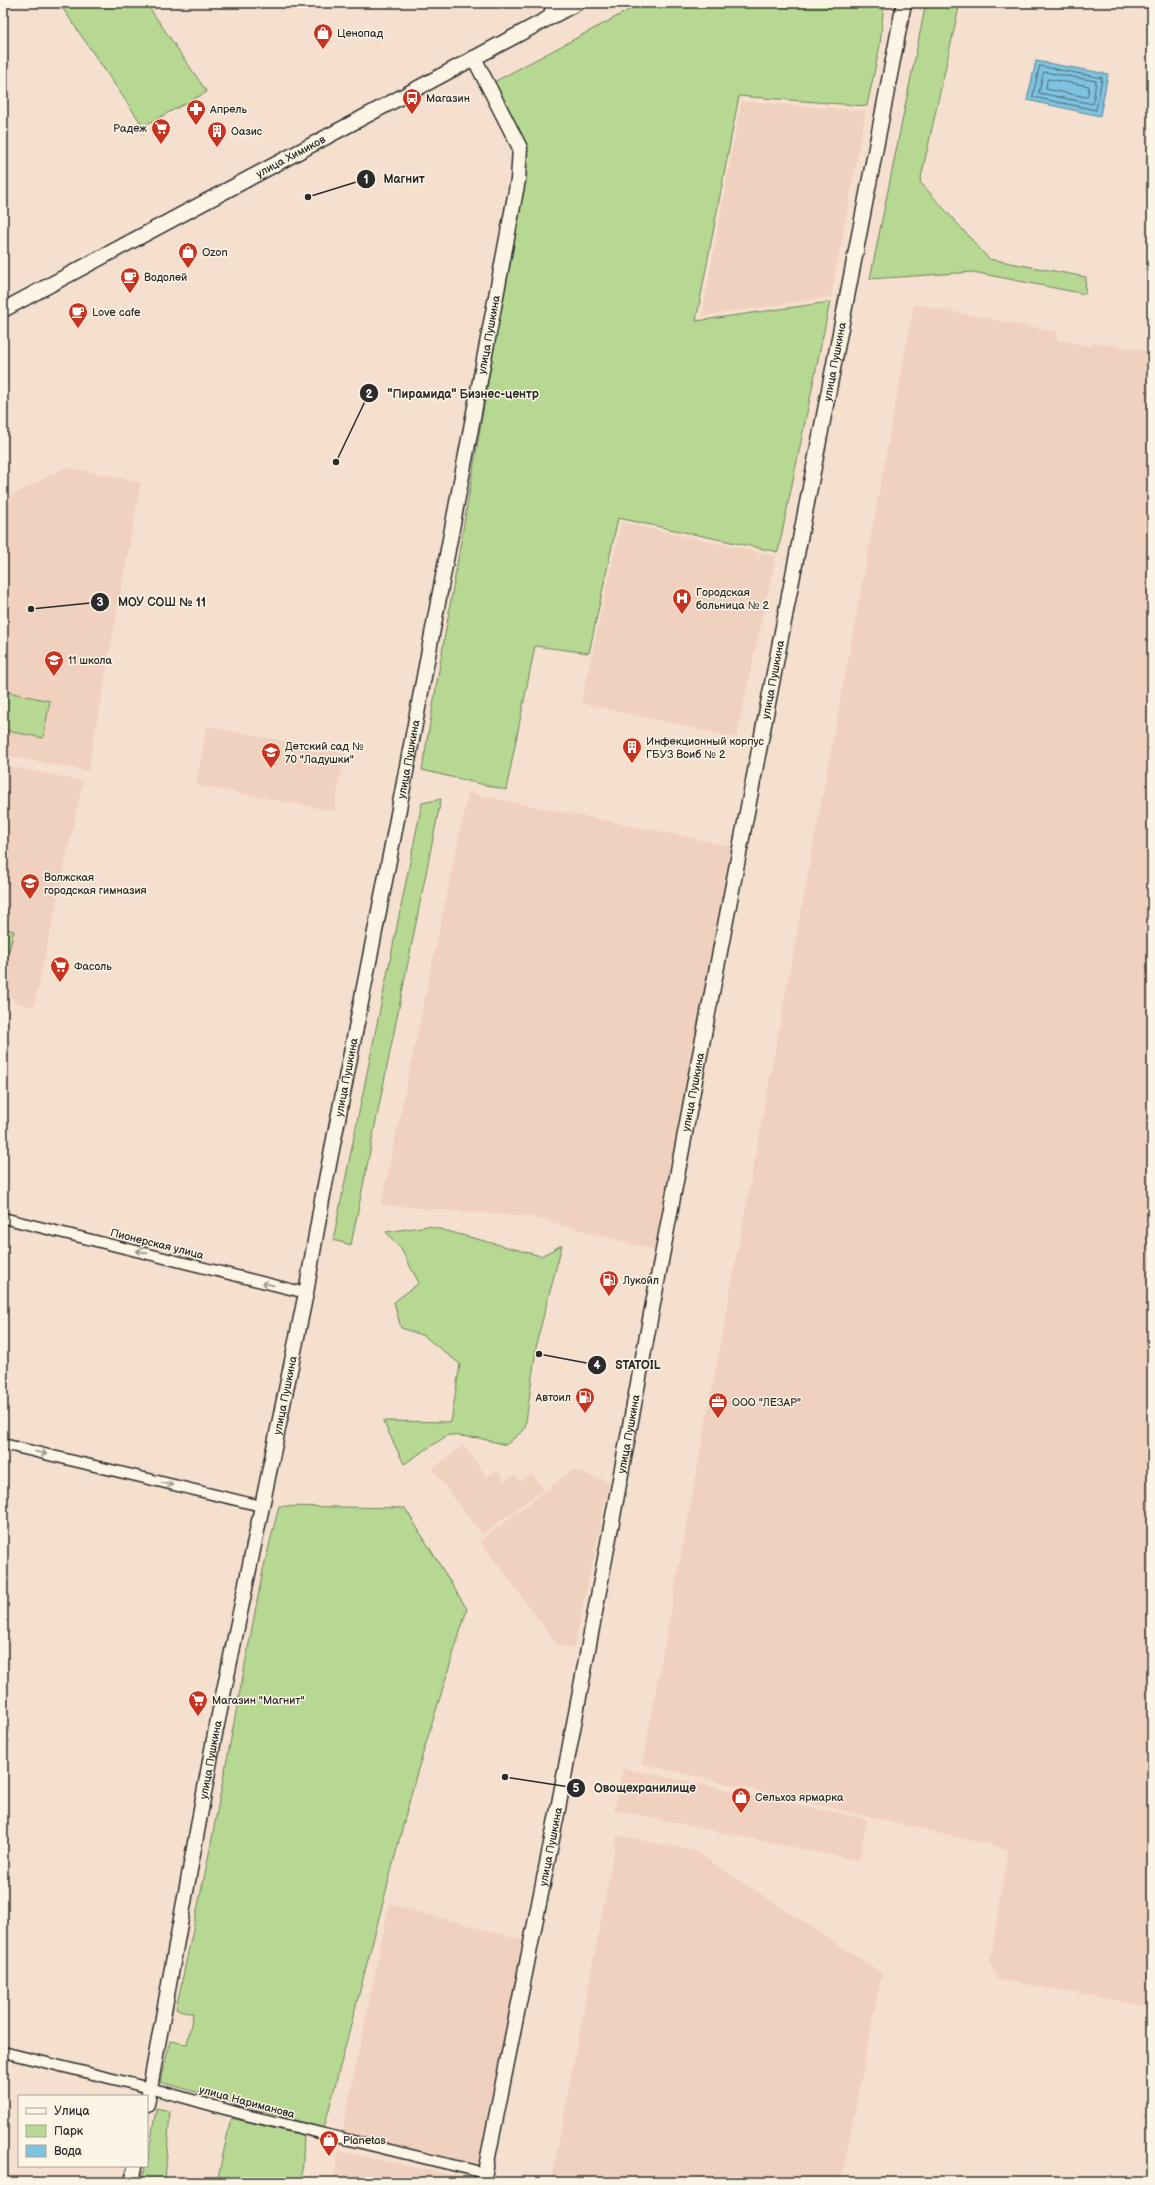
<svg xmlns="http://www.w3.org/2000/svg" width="1155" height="2185" viewBox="0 0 1155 2185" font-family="'Balsamiq Sans',sans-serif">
<rect width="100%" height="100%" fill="#f5e0cf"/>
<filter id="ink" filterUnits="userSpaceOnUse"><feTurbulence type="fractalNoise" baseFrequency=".025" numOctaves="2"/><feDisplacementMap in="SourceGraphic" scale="8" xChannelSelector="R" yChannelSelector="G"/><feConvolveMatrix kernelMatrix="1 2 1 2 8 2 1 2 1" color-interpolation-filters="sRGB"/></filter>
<g filter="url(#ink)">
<path fill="#f0d1bf" d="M741 101 866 111 831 297 702 316Z
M914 304 1058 332 1057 340 1092 346 1093 342 1152 352V2007L997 1979 990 1963 1008 1849 642 1764Z
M66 467 141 482 88 771 3 755V500Z
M621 522 776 556 736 738 581 703Z
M207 726 345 753 334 811 196 785Z
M3 765 83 781 34 1007 16 1003 3 987Z
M468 793 732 846 658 1251 532 1217 381 1205Z
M464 1445 487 1477 497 1470 505 1481 514 1475 520 1482 532 1473 544 1489 482 1535 432 1469Z
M572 1470 610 1482 574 1648 558 1646 480 1541Z
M623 1768 867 1819 859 1861 614 1810Z
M617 1835 695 1851 882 1973 841 2182H551Z
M389 1904 524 1940 477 2164 342 2132Z
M339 2151 475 2180 474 2182H333Z"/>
<path fill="#b6d892" stroke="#70825e" d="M59 3H146L207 92 143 126Z
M642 3H884L880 45 867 106 739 96 696 321 830 302 778 552 618 518 589 653 535 646 506 790 422 770 527 153 492 83Z
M926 3H960L920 182 989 259 1086 277 1085 294 973 272 870 279Z
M3 691 50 701 43 738 3 730Z
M441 799 351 1245 333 1240 422 803Z
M3 928 14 931 5 966H3Z
M428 1226 541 1256 562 1245 537 1341 525 1429 506 1445 479 1438 448 1435 404 1464 383 1421 451 1422 460 1364 424 1336 401 1328 394 1302 419 1283 401 1249 386 1232Z
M279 1506 405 1508 467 1609 416 1776 324 2128 160 2082 170 2041 187 2044 193 2014 176 2009 208 1859 263 1570Z
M156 2108 170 2111 165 2182H142L145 2166H147Z
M231 2118 304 2135 302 2182H217Z"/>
<path fill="#7ec3df" stroke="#5d8697" d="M1036 61 1108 74 1100 116 1027 100Z"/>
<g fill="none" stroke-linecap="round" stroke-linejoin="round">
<path stroke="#4c6873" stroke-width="1" d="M1040 66 1102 78 1096 110 1033 97Z
M1044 72 1096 81 1093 104 1039 93Z
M1049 79 1089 86 1088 96 1086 97 1046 89 1047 80Z"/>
<g stroke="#2b2b2b" stroke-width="13">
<path id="street" d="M549 18 551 3
M3 1218 306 1293
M3 1444 261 1506
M3 2052 150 2088 246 2115 485 2173"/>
</g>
<g stroke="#2b2b2b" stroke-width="17">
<g id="secondary">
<path id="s1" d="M3 310 577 3"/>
<path id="s2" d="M147 2104 214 1739 306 1293 322 1200 394 835 518 180 520 148 474 58"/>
<path d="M132 2182 135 2166"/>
<path id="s3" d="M483 2182 557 1814 696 1075 904 3"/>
</g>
</g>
<use href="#street" stroke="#fcf5e5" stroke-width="10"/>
<use href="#secondary" stroke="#fcf5e5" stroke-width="14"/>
</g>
<defs><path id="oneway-shaft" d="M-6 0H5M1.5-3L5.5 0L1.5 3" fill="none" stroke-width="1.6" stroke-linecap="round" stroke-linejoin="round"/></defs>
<g stroke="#949088">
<use href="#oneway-shaft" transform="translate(142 1252) rotate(-166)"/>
<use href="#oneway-shaft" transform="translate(268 1284) rotate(-166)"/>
<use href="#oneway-shaft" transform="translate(41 1453) rotate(14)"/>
<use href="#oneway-shaft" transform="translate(167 1484) rotate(14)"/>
</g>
</g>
<defs>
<g id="shop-pin" transform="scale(1)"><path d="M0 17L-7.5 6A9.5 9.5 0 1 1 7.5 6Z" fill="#c8321e" stroke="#fcf5e5"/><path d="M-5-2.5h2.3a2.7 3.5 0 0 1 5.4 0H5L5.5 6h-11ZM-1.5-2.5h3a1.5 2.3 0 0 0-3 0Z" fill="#fff"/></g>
<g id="bus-pin" transform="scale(1)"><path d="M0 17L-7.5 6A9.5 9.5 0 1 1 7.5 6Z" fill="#c8321e" stroke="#fcf5e5"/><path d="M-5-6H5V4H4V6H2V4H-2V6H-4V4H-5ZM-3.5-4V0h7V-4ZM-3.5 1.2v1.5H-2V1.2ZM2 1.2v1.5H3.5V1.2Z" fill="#fff"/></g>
<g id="pharmacy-pin" transform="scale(1)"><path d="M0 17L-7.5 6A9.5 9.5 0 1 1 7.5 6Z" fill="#c8321e" stroke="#fcf5e5"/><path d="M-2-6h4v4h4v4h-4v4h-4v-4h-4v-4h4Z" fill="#fff"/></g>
<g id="supermarket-pin" transform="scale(1)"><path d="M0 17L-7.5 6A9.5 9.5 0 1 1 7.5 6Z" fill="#c8321e" stroke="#fcf5e5"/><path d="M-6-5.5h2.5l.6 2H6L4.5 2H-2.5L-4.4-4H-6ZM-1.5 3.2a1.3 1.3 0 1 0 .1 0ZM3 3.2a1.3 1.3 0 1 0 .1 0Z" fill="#fff"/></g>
<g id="building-pin" transform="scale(1)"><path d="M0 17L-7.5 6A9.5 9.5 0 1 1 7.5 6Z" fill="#c8321e" stroke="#fcf5e5"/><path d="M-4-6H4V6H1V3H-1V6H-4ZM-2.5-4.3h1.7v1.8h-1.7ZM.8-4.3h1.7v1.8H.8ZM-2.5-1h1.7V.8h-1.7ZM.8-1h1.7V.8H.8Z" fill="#fff"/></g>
<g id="cafe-pin" transform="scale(1)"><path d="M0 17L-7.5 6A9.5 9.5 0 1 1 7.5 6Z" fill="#c8321e" stroke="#fcf5e5"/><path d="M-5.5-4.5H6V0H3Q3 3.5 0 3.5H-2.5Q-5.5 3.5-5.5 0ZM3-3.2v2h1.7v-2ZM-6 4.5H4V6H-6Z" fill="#fff"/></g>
<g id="hospital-pin" transform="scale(1)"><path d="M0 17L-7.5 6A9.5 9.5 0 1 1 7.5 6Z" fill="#c8321e" stroke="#fcf5e5"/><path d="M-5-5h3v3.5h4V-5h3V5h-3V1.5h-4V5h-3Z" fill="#fff"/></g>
<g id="school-pin" transform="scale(1)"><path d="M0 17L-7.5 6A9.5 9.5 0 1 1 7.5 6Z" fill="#c8321e" stroke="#fcf5e5"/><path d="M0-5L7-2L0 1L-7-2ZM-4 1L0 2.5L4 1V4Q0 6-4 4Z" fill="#fff"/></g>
<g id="fuel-pin" transform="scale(1)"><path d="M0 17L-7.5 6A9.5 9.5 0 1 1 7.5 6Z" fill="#c8321e" stroke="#fcf5e5"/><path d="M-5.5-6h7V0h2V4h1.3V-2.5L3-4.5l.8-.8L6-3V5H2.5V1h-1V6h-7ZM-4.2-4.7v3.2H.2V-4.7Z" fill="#fff"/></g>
<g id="office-pin" transform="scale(1)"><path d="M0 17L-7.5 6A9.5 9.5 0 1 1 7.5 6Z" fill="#c8321e" stroke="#fcf5e5"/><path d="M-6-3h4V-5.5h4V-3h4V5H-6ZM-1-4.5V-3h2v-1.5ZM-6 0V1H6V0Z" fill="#fff"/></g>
</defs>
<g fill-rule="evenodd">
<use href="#shop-pin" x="323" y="33"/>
<use href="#bus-pin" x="412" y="98"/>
<use href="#pharmacy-pin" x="196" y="109"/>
<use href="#supermarket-pin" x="161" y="128"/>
<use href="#building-pin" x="217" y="131"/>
<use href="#shop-pin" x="188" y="252"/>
<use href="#cafe-pin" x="130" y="277"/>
<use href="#cafe-pin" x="78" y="312"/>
<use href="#hospital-pin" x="682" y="598"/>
<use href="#school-pin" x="54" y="660"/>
<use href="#building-pin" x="632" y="747"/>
<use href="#school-pin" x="271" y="752"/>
<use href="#school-pin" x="30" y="883"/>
<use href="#supermarket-pin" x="60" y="966"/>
<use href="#fuel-pin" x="609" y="1280"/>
<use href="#fuel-pin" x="585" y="1397"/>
<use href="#office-pin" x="718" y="1402"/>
<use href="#supermarket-pin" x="198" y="1700"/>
<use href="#shop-pin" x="741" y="1797"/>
<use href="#shop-pin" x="329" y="2140"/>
</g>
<g text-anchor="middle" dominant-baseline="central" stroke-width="3" stroke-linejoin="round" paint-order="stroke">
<g font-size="11" fill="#2b2b2b" stroke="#fcf5e5" text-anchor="start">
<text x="337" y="33">Ценопад</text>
<text x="426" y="98">Магазин</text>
<text x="210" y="109">Апрель</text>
<text x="147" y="128" text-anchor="end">Радеж</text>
<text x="231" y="131">Оазис</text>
<text x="202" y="252">Ozon</text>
<text x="144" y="277">Водолей</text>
<text x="92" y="312">Love cafe</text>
<text x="696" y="592">Городская<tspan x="696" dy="13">больница № 2</tspan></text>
<text x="68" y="660">11 школа</text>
<text x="646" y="741">Инфекционный корпус<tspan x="646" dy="13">ГБУЗ Воиб № 2</tspan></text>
<text x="285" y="746">Детский сад №<tspan x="285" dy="13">70 "Ладушки"</tspan></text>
<text x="44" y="877">Волжская<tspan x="44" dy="13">городская гимназия</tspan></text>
<text x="74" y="966">Фасоль</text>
<text x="623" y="1280">Лукойл</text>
<text x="571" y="1397" text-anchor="end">Автоил</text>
<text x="732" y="1402">ООО "ЛЕЗАР"</text>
<text x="212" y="1700">Магазин "Магнит"</text>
<text x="755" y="1797">Сельхоз ярмарка</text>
<text x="343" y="2140">Planetas</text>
</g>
<g font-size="11" fill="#2b2b2b" stroke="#fcf5e5">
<text stroke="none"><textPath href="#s1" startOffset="326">улица Химиков</textPath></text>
<text stroke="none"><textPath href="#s2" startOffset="1802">улица Пушкина</textPath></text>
<text stroke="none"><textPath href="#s3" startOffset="1854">улица Пушкина</textPath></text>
<text stroke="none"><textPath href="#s3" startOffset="1530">улица Пушкина</textPath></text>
<text stroke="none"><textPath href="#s2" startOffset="1370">улица Пушкина</textPath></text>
<text stroke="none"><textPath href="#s2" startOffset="1046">улица Пушкина</textPath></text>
<text stroke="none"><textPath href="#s3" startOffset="1110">улица Пушкина</textPath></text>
<text transform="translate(157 1244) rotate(14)">Пионерская улица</text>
<text stroke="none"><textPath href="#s2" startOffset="722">улица Пушкина</textPath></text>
<text stroke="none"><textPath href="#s3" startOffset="762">улица Пушкина</textPath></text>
<text stroke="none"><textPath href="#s2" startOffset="350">улица Пушкина</textPath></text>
<text stroke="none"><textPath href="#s3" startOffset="342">улица Пушкина</textPath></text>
<text transform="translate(247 2102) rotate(15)">улица Нариманова</text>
</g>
</g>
<path fill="none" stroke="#2b2b2b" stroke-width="1.5" d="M308 197L366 179M336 462L369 393M31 609L100 602M539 1354L597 1365M505 1777L576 1788"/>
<g fill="#2b2b2b" stroke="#fcf5e5" stroke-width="1.5">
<circle cx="308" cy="197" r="4"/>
<circle cx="336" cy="462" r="4"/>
<circle cx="31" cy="609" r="4"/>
<circle cx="539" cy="1354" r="4"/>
<circle cx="505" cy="1777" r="4"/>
<circle cx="366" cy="179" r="10"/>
<circle cx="369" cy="393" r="10"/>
<circle cx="100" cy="602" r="10"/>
<circle cx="597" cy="1365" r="10"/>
<circle cx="576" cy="1788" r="10"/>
</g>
<g font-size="12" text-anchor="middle" font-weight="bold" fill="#fff">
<text x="366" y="183">1</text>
<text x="369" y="398">2</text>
<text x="100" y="606">3</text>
<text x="597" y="1369">4</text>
<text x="576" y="1792">5</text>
</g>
<g font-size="12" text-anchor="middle" font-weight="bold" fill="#2b2b2b" stroke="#fcf5e5" stroke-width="3" stroke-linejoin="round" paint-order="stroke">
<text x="404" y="183">Магнит</text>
<text x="463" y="398">"Пирамида" Бизнес-центр</text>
<text x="162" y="606">МОУ СОШ № 11</text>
<text x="638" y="1369">STATOIL</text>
<text x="645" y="1792">Овощехранилище</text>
</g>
<rect width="1155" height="2185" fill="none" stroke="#fcf5e5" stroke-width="16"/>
<rect x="8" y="8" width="1139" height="2169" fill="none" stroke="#2b2b2b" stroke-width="1.5" filter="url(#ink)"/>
<rect x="18" y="2095" width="130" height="72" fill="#fcf5e5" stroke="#a8a49b"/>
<rect x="26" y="2108" width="20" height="6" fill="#fcf5e5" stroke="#a8a49b"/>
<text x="54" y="2115" font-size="12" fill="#2b2b2b">Улица</text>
<rect x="26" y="2125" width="20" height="12" fill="#b6d892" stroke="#a8a49b"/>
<text x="54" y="2135" font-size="12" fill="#2b2b2b">Парк</text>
<rect x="26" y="2145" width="20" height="12" fill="#7ec3df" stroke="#a8a49b"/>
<text x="54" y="2155" font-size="12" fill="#2b2b2b">Вода</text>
</svg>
